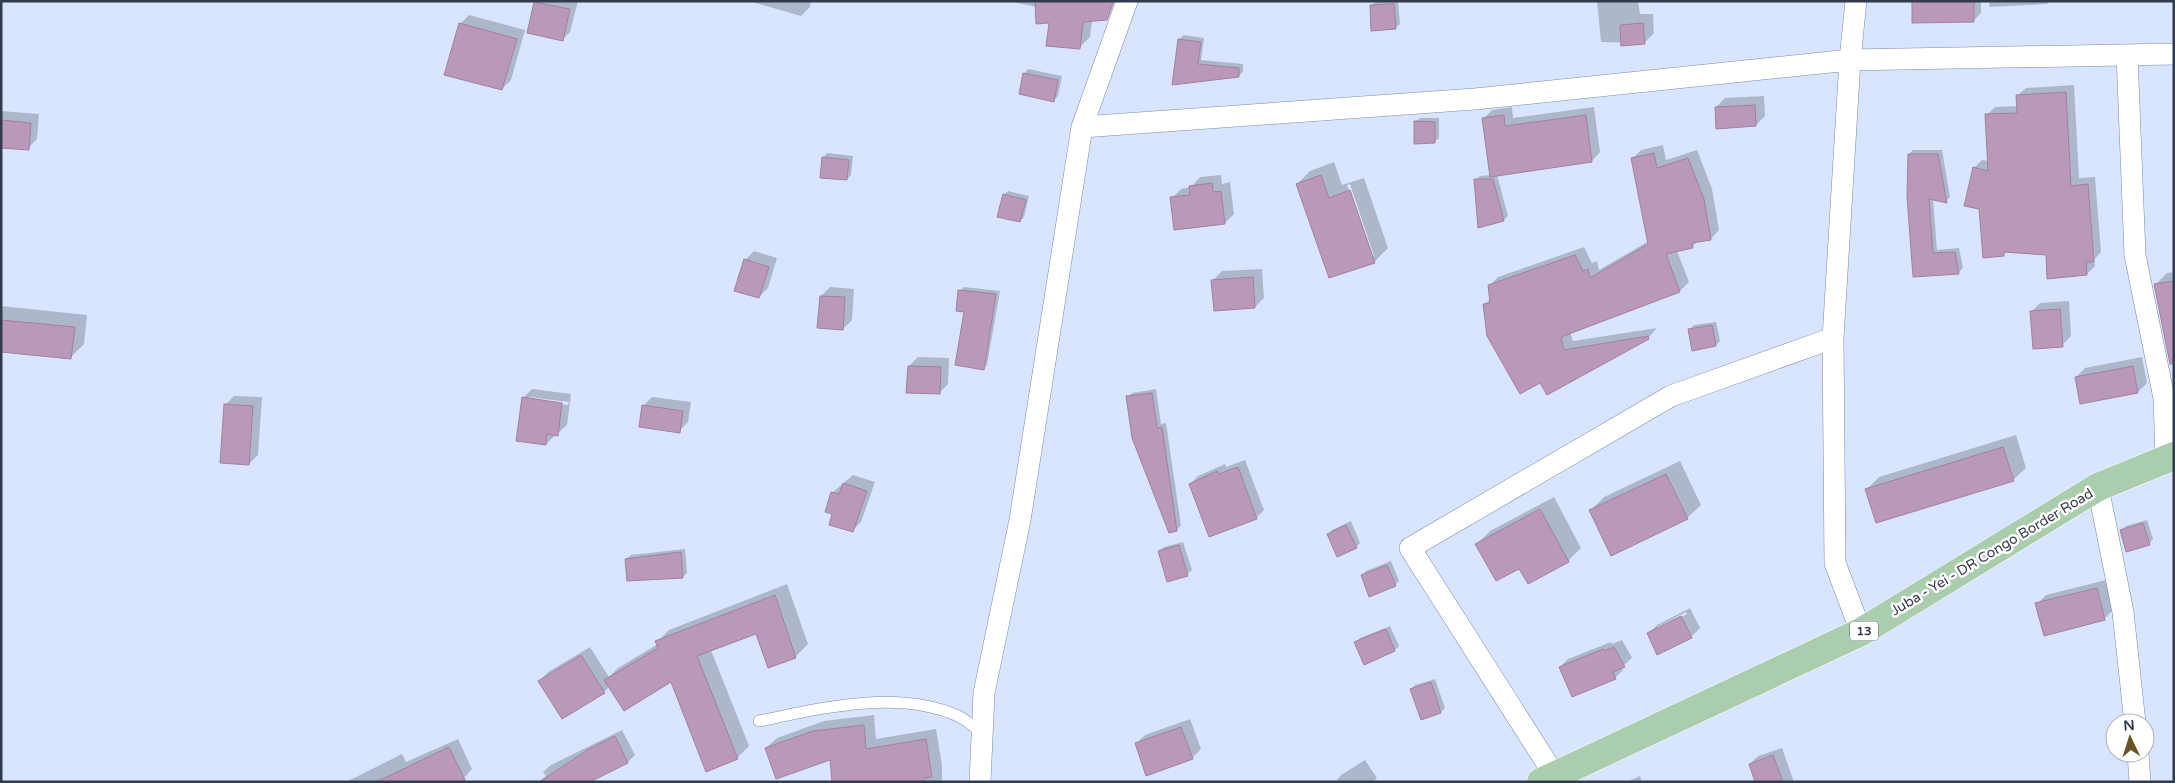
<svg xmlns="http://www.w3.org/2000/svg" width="2175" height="783" viewBox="0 0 2175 783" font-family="'Varela Round',sans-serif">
<rect width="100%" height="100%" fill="#d9e5fe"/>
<path fill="#0003" fill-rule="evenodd" d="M536 1H578L570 32 563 39Z
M749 1H811L810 7 801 16Z
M1008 1H1107L1092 20 1090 37 1079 48 1037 7Z
M1398 1 1400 24 1395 28 1371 6 1375 2Z
M1597 1H1638L1640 14H1653L1654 33 1644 43 1601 42Z
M1913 1H1981V13L1973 21Z
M1990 1H2050L2047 4 1989 7Z
M469 15 525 30 511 80 502 89 460 24Z
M1184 35 1204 38 1201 60 1243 64V72L1238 76 1174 84 1179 39Z
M1028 69 1062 76 1058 96 1054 100 1024 74Z
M2074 85 2079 178 2095 177 2101 252 2094 260 2095 266 2087 274 2047 254 2007 251 2003 255 1981 208 1974 168 1982 160 1989 161 1987 115 1995 107 2018 106 2017 96 2026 88Z
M1764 96 1765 116 1756 125 1716 107 1725 98Z
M1512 107 1513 118 1594 107 1600 152 1592 161 1497 175 1508 216 1504 220 1476 180 1480 176 1491 175 1483 119 1492 110Z
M1 111 39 114 37 139 28 148 1 146Z
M1420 118H1439V138L1434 142 1415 122Z
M1663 145 1666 160 1697 150 1712 189 1719 230 1711 239 1698 241 1692 247 1677 251 1689 282 1680 291 1570 332 1573 341 1657 328 1648 338 1540 381 1484 305 1491 298 1489 286 1498 277 1584 247 1592 263 1597 261 1599 270 1649 241 1633 158 1641 150Z
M1913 150H1942L1950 197 1946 201 1933 198 1937 250 1959 248 1963 268 1959 272 1914 276 1909 154Z
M827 153 853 156 851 175 847 179 823 158Z
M1334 162 1342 185 1364 178 1388 248 1374 262 1297 184 1310 171ZM1350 184 1374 256H1371L1347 185Z
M1221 175 1222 184 1230 182 1234 214 1225 223 1172 198 1181 189 1191 187 1200 177Z
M1008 191 1029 196 1024 217 1020 221 1004 195Z
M754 251 777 258 768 288 759 297 745 260Z
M1262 269 1264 298 1255 307 1213 280 1222 271Z
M2174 272V344L2155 285 2167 273Z
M830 287 854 289 852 320 843 329 821 296Z
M964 287 1000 291 987 365 983 369 959 291Z
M2069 301 2071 336 2062 345 2031 312 2040 303Z
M1 306 87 315 84 344 71 357 1 351Z
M1716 322 1720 341 1716 345 1690 329 1694 325Z
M918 357 949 358 948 384 939 393 909 366Z
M2142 357 2147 383 2138 392 2081 403 2076 377 2085 368Z
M532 389 571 394 567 425 546 444 523 398ZM529 397 569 402 568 405 529 399Z
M1156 389 1161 424 1166 423 1181 525 1177 530 1128 397 1132 393Z
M234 396 262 397 258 455 249 464 225 405Z
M652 397 691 402 688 422 679 431 643 406Z
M2016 435 2026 468 2013 480 1867 489 1879 477Z
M1245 460 1264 510 1256 518 1190 484 1198 476 1225 464 1226 467Z
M1680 461 1701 505 1687 518 1591 510 1604 497Z
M853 475 875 482 861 522 852 531 832 493Z
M1554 497 1581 548 1568 561 1520 567 1477 544 1490 531Z
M2147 520 2153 539 2149 544 2121 531 2126 526Z
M1351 521 1360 543 1356 547 1328 535 1332 530Z
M1183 542 1192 570 1187 574 1159 551 1164 547Z
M685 549 687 573 683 577 626 559 631 555Z
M1391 561 1399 581 1395 585 1362 576 1366 571Z
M2106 580 2113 610 2104 619 2037 604 2046 595Z
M787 584 808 644 796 656 769 666 757 632 711 650 749 746 737 758 672 680 610 686 604 692 540 681 548 672 590 647 609 677 618 668 658 644 657 642 669 630Z
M1690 608 1700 628 1691 637 1648 634 1657 625ZM1686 612 1687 614 1657 630V627Z
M1390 626 1399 646 1395 650 1356 643 1360 638Z
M1622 640 1632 658 1622 667 1623 670 1615 678 1560 667 1568 659 1611 642 1612 644Z
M1435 679 1445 708 1441 712 1421 719 1411 689 1415 685Z
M874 715 876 739 936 729 942 765V782H834L831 759 766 748 777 738 824 721Z
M1190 719 1201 749 1192 758 1136 744 1145 735Z
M622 730 635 755 628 762 590 781 539 782 546 776 543 772 551 765Z
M458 739 472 769 464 778 455 782H346L402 754 406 762Z
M1782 748 1794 782H1757L1750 764 1758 756Z
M1365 760 1377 778 1373 782H1338L1337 780 1341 775Z
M1640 776 1642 782H1627Z"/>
<path fill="#ba98ba" stroke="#a180a1" d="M1035 1H1114L1107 20 1083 22 1080 49 1046 46 1049 23 1036 24Z
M1912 1H1974V22L1912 23Z
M534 2 570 9 563 41 527 33Z
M1394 4 1396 29 1371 31 1370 5Z
M459 23 517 39 502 90 444 75Z
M1643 23 1645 44 1621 46 1620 25Z
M1178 39 1201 42 1198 64 1239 68V77L1172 85Z
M1023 73 1058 80 1054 102 1019 94Z
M2066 92 2071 186 2088 184 2094 262H2086L2087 275 2047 279 2046 255 2004 252V256L1983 258 1979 209 1964 206 1973 167 1988 171 1985 114 2017 113 2016 95Z
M1755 105 1756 126 1716 129 1715 107Z
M1504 115 1505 126 1586 115 1592 162 1490 177 1482 118Z
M1 120 31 123 29 150 1 148Z
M1414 121 1435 122V143L1414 144Z
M1654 153 1657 168 1688 158 1704 199 1711 240 1692 243 1693 248 1666 254 1680 292 1561 337 1564 350 1648 336 1649 339 1547 395 1540 383 1520 394 1487 336 1483 304 1490 303 1488 285 1575 255 1583 271 1588 269 1590 278 1648 244 1631 158Z
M1908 154H1938L1947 203 1929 199 1933 253 1955 252 1959 274 1913 277 1907 196Z
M822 157 849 160 847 180 820 178Z
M1321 175 1329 198 1350 190 1375 263 1329 278 1296 184Z
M1474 179H1493L1504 221 1478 228Z
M1212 183 1213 192 1221 191 1225 224 1174 230 1170 197 1190 195 1189 186Z
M1003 194 1026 200 1020 222 997 217Z
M744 259 769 267 759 298 734 291Z
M1253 277 1255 308 1214 311 1211 280Z
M2174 281V364H2170L2154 284Z
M958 290 996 294 984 370 955 365 964 312 956 311Z
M820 296 845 297 843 330 817 328Z
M2060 309 2063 347 2033 349 2030 311Z
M1 320 75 327 71 359 1 352Z
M1712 325 1716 346 1692 351 1688 329Z
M908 366 941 367 940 394 906 393Z
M2133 366 2138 393 2080 404 2075 377Z
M1152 393 1157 428 1162 427 1177 531 1169 533 1132 438 1126 396Z
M522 397 562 403 558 436 547 434 546 445 516 441Z
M224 404 253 406 249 465 220 463Z
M642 405 683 411 680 433 639 427Z
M2003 447 2014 481 1876 523 1865 489Z
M1238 467 1257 519 1209 537 1189 484 1217 471 1219 474Z
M1666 474 1688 519 1611 556 1589 510Z
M843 483 867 491 853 532 829 525 832 514 825 512 831 492 839 494Z
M1540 509 1569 562 1528 584 1519 569 1496 581 1475 544Z
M2143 523 2150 545 2126 552 2120 530Z
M1346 525 1357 548 1337 557 1327 534Z
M1179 545 1188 576 1167 582 1158 551Z
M681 552 683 578 627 581 625 559Z
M1387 565 1396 586 1369 597 1361 575Z
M2097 588 2105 620 2044 636 2035 603Z
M775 595 796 658 768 668 756 634 697 656 738 759 706 772 671 682 624 711 604 680 658 648 655 641Z
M1681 616 1692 638 1657 655 1647 633Z
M1386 629 1395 651 1364 665 1354 642Z
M1614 647 1625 667 1613 672 1616 679 1572 697 1559 667 1603 649 1604 651Z
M581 655 605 693 562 719 538 681Z
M1431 682 1441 713 1421 720 1410 689Z
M864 725 866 749 926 739 932 777 924 778V782H832L830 760 776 779 765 748 813 731Z
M1181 727 1193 759 1146 776 1135 743Z
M615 736 628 763 590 782H539L589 749Z
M449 747 466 782H376Z
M1773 755 1783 782H1755L1749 764Z"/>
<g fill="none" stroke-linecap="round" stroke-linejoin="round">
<g stroke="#7889af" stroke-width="12">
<path id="lane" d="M759 721C822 708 897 689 958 716 967 720 975 728 983 734"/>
</g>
<g stroke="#7889af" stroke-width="22">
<path id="street" d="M1856 1 1850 60 1833 338 1835 563 1861 632
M2127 55 2135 255 2164 398 2166 459
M1082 127 1475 99 1850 60 2174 54
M2098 487 2123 612 2135 723
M2138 753 2140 782
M1555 776 1410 548 1671 396 1833 338
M980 782 984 693 1020 520 1082 127 1127 1"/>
</g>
<g stroke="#fff" stroke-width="29">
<path id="primary" d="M1541 782 1861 632 2098 487 2174 456"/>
</g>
<use href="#lane" stroke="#fff" stroke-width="11"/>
<use href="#street" stroke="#fff" stroke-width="21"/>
<use href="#primary" stroke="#aacdad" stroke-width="28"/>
</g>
<g text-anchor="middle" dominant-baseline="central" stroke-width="5" stroke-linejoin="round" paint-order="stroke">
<rect fill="#fff" stroke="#707581" stroke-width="1" x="1850" y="621.5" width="28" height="19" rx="4"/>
<g font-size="12" font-weight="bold" fill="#333a4b">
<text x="1864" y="631">13</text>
</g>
<g font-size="14" fill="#333a4b" stroke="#fff">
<text transform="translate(1992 552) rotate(-31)">Juba - Yei - DR Congo Border Road</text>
</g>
</g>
<rect width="2175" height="783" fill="none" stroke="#333a4b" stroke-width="5"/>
<g transform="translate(2130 738) rotate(356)"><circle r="24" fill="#ffffff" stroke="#adb0b7"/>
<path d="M0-4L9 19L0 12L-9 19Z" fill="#695423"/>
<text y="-8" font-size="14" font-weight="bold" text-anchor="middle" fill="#333a4b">N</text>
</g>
</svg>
